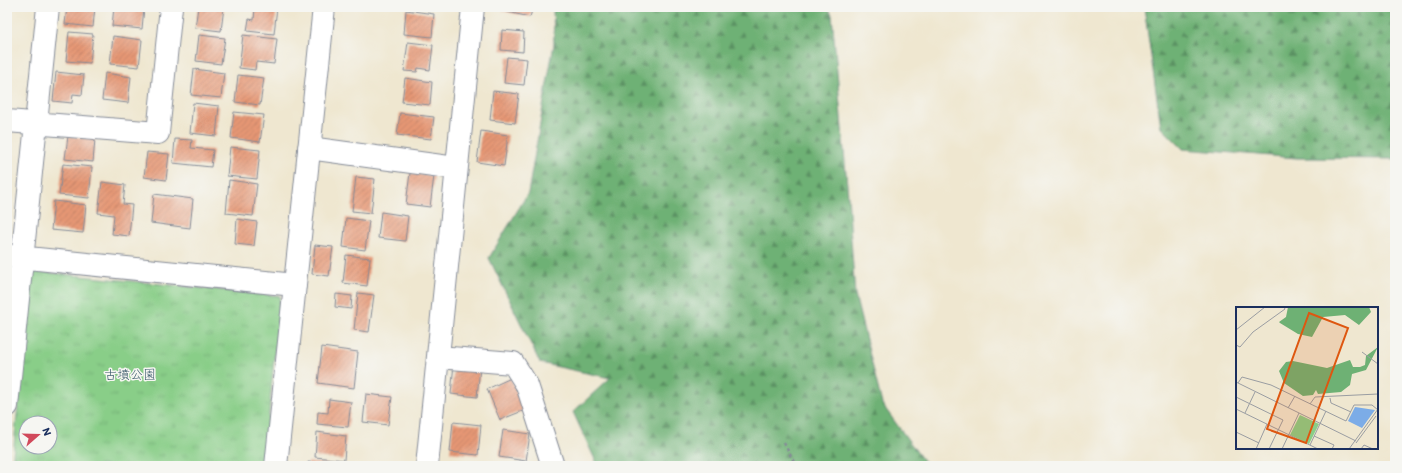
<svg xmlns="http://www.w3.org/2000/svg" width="1402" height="473" viewBox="0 0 1402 473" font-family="Itim,'Klee One',sans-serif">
<defs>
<pattern id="forest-firs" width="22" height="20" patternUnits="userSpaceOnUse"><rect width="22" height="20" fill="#6eb174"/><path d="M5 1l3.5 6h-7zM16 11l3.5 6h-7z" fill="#5a9062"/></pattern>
<pattern id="park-tufts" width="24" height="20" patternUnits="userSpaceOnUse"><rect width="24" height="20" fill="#89ce88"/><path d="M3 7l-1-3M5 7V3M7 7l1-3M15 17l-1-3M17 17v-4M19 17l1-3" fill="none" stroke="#76b178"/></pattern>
<pattern id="building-hatch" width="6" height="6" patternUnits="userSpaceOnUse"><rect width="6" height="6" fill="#e69775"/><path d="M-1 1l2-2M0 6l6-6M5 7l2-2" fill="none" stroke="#ba7c63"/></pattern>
</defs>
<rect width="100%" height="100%" fill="#f6f6f2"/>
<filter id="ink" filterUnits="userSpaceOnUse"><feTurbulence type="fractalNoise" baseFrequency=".025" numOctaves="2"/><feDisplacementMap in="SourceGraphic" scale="8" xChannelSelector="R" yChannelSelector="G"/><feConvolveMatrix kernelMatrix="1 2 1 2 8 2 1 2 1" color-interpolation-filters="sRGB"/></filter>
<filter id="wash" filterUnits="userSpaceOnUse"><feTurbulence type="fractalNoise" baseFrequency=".012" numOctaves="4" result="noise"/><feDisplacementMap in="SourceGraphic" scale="16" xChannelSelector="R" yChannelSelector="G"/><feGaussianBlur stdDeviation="0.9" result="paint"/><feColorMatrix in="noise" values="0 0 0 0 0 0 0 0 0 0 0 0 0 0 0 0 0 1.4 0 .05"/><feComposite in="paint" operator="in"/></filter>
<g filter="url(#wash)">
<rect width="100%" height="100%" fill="#efe7d0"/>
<path fill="url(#forest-firs)" stroke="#447069" d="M553 7H828L832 15 848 196 855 295 882 404 927 466H598L573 412 610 378 540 363 489 258 528 193 554 44Z
M1144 7H1395V159L1297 158 1183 149 1161 127Z"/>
<path fill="url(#park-tufts)" stroke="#527e73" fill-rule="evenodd" d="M31 271 280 296 264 466H12ZM26 423H50V447H26Z"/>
<g id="blocks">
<path fill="url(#building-hatch)" d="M67 7H95L93 27 65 24Z
M114 7H144L142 29 112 26Z
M198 7H224L221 31 195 28Z
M255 7H277L274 34 247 31 249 19 254 20Z
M504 7H533L530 17 503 11Z
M406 10 434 14 432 37 404 34Z
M502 30 524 32 523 52 501 50Z
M69 32 93 34 90 63 66 61Z
M199 35 225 38 221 64 196 61Z
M243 35 277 39 274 64 256 62 255 70 239 68Z
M113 36 142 40 139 67 110 64Z
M408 42 433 45 430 70 418 68 417 72 404 71Z
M507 57 527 59 524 85 504 83Z
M194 69 224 73 221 98 191 95Z
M56 72 84 75 82 95 73 94 72 103 53 101Z
M105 73 131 77 128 103 102 100Z
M238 75 264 78 260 105 235 102Z
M405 78 432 82 430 105 402 102Z
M493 91 519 94 515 123 490 120Z
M193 103 219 106 216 136 190 133Z
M234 112 264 115 260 142 231 138Z
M400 113 434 117 431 139 397 135Z
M481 131 508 135 504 166 477 162Z
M68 136 95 139 93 162 65 159Z
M175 139 192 140 191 148 213 150 211 167 173 163Z
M230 147 260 150 257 179 227 176Z
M147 152 169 154 166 180 144 177Z
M63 164 92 167 89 198 59 195Z
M410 173 434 176 430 207 406 204Z
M356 177 375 179 371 213 352 211Z
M229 180 257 184 253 216 226 213Z
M102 182 125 185 123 204 132 205 129 236 112 234 114 215 98 213Z
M154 194 193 199 190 228 151 223Z
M54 201 86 205 83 233 51 230Z
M381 212 408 216 405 241 378 238Z
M346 218 369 221 365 250 343 247Z
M237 219 257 222 254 246 235 244Z
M315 245 333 247 329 276 312 274Z
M346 255 370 258 367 286 343 283Z
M358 293 374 295 369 332 354 330Z
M336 294 352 296 351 309 335 307Z
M322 347 358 352 354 388 318 383Z
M454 364 480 367 477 397 451 394Z
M511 378 525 410 500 420 487 389Z
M366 394 392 397 388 425 363 422Z
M329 399 351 402 348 427 317 424 318 412 328 413Z
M453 422 481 425 478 455 450 452Z
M503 430 530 434 526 461 499 457Z
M317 432 346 436 344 460 315 457Z
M308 462 329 465 328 466H308Z"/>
</g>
</g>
<g filter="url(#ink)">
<use href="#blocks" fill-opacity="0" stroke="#858b97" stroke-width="1"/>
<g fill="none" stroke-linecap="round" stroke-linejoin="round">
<g stroke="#858b97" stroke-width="24">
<path id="minor" d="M7 121 158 133 171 7
M309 148 456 168
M8 256 295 285
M438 357 513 363 527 385 553 466
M7 406 48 7
M427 466 473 7"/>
</g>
<g stroke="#858b97" stroke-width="24">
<path id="tertiary" d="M276 466 324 7"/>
</g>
<path stroke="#858b97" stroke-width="2.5" stroke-dasharray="3 3" stroke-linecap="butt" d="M784 443 796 466"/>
<use href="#minor" stroke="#fff" stroke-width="22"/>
<use href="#tertiary" stroke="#fff" stroke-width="22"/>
</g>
</g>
<g text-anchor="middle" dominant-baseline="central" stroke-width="3" stroke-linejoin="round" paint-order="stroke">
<g font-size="13" fill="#365768" stroke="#f6f6f2">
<text x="130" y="374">古墳公園</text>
</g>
</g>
<g transform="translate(1236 307)">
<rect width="142" height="142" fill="#efe7d0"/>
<path d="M52 0H133L135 5 123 18 109 8 87 10 76 30 62 27 44 16 43 15 50 10ZM142 40 130 63 116 67 114 78 105 85 82 87 80 83 77 88 67 89 48 76 43 64 50 55 57 54 91 61 114 53 117 60H124L129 58 130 49Z" fill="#6eb174"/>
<path d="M64 108 83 117 73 137 54 128Z" fill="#89ce88"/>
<path d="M119 100 139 103 126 121 112 114Z" fill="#7cace7"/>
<path fill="none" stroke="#9a9da2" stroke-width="1" d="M0 23 29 0M0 38 4 40 17 25 49 2 48 0M126 45 142 57M0 75 120 134M2 76 6 70 35 78 110 114 118 98H136L142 103M0 90 47 113 33 142M94 91 95 96 115 105M74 97 79 90 142 87M52 101 59 89M0 102 82 142M9 106 19 85M0 125 23 136M78 129 98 138 96 142M120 136 140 109M74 138 90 104M20 142 31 117M46 142 63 106M113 142 142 102M125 142 128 138 137 142"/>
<path fill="#de5710" fill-opacity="0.15" stroke="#de5710" stroke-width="2" d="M73 6 112 21 70 136 31 122Z"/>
<rect width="142" height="142" fill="none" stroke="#1b2f5e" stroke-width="2"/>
</g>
<rect width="1402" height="473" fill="none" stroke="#f6f6f2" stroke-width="24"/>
<g transform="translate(38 435) rotate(70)"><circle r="19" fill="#f6f6f2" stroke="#9ea6b7"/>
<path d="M0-3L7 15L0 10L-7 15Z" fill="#d1495b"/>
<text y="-6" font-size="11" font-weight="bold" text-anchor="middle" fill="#1b2f5e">N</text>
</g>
</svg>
